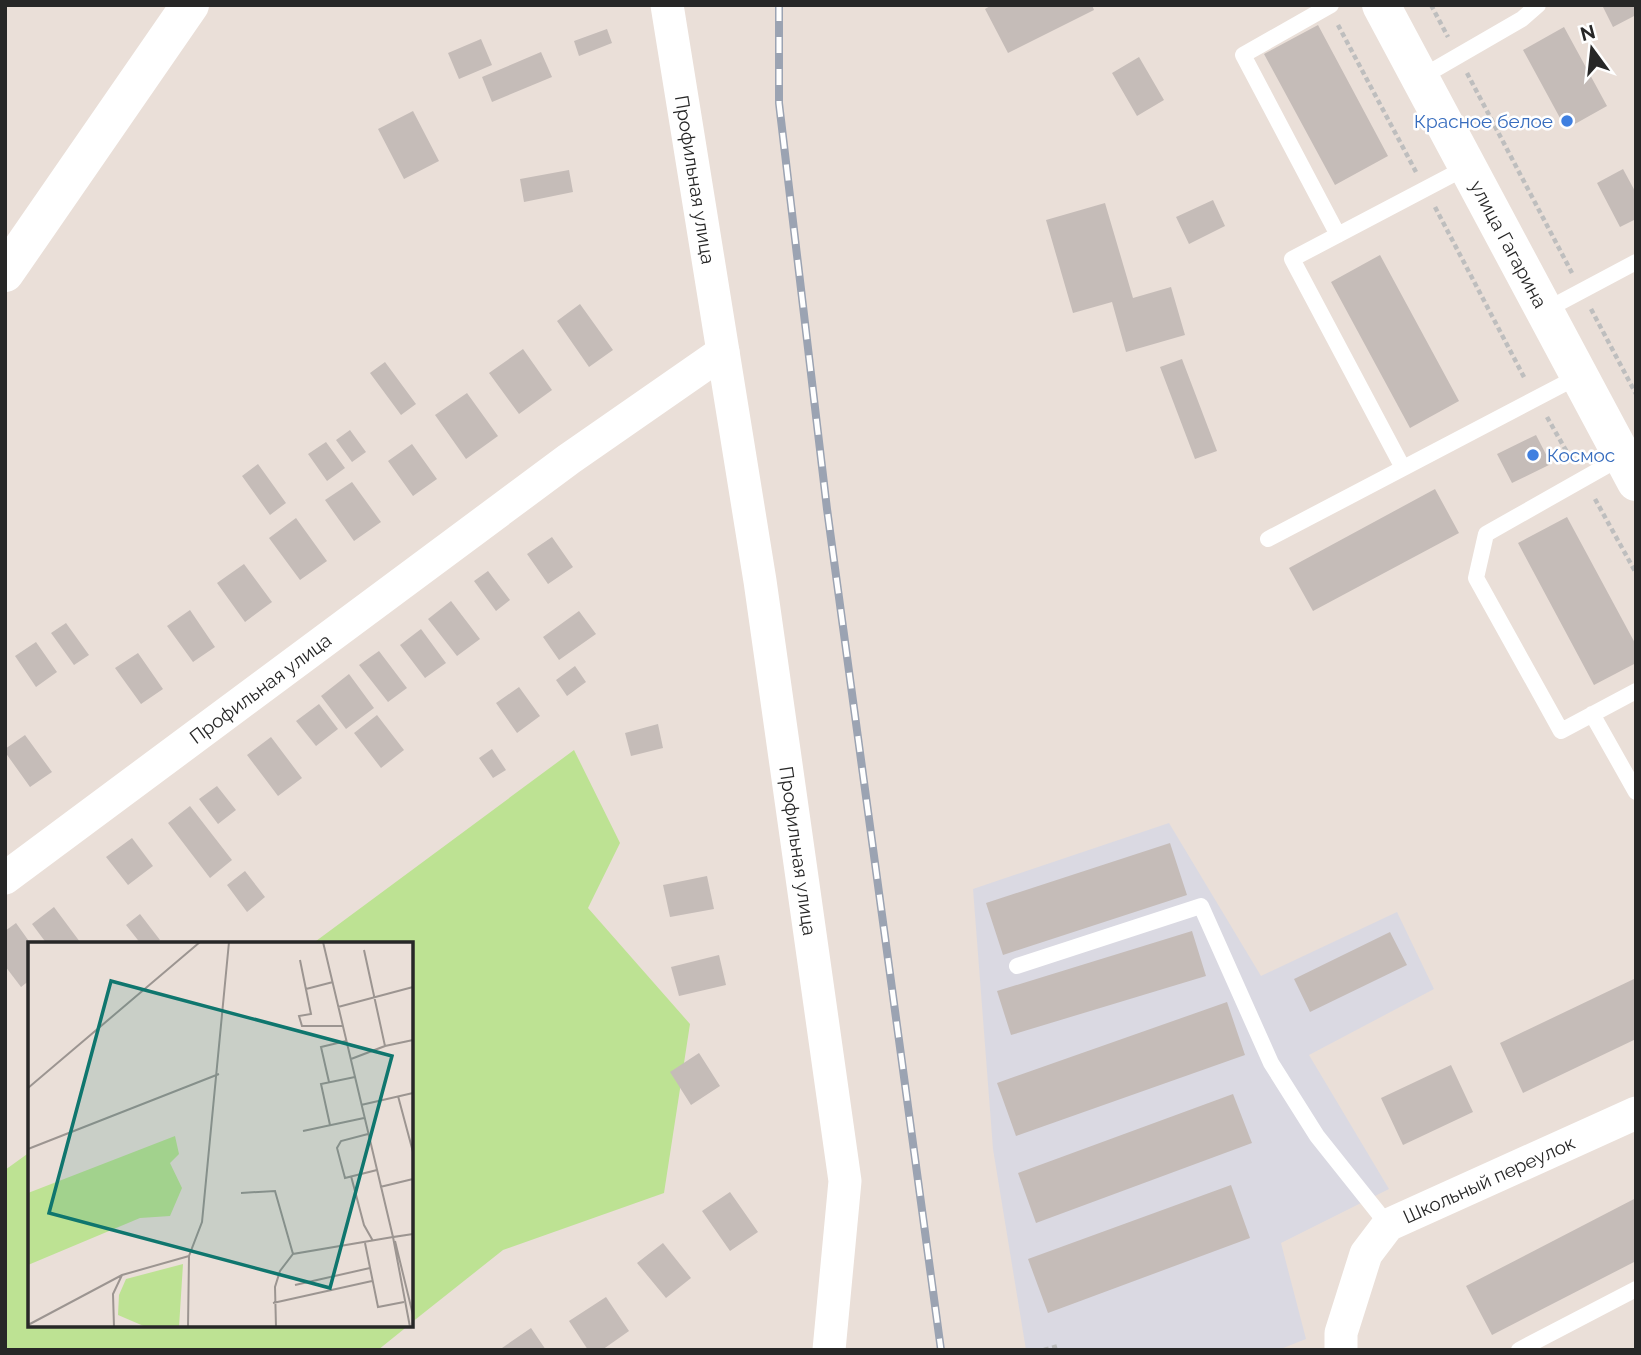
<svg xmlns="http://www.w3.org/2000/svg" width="1641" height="1355" viewBox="0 0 1641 1355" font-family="Raleway,sans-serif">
<rect width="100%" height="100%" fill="#eadfd8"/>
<path fill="#dad9e2" d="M1169 823 1261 976 1397 912 1434 989 1309 1055 1389 1189 1281 1243 1306 1339 1278 1350H1026L993 1149 973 889Z"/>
<path fill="#bde293" d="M574 750 620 843 588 908 690 1024 664 1193 503 1250 411 1323V944H312Z
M30 1152V1325H409L378 1350H5V1170Z"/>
<path fill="#c5bcb8" d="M992 5H1092L1094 10 1008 53 985 9Z
M1602 5H1636V15L1613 27Z
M1318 25 1388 156 1335 185 1264 54Z
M1564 27 1607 106 1566 129 1523 50Z
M607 29 612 43 579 56 574 41Z
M481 39 492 65 459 79 448 53Z
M541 52 552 77 492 102 482 77Z
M1139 57 1164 100 1137 116 1112 73Z
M413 111 439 161 404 179 378 129Z
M1623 169 1636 193V219L1620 227 1597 183Z
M569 170 573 192 524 202 520 179Z
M1213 200 1225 226 1189 244 1176 217Z
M1105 203 1133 298 1171 287 1185 335 1126 352 1112 302 1073 313 1046 220Z
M1380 255 1459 401 1410 428 1331 282Z
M580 304 613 350 589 367 557 321Z
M523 349 552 390 519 414 489 373Z
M1182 359 1217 451 1195 459 1160 367Z
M385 362 416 404 401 415 370 373Z
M467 393 498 436 466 459 435 415Z
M350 430 366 452 352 462 336 440Z
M1536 435 1551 464 1512 483 1497 454Z
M326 442 345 468 327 481 308 454Z
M412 444 437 479 413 496 388 461Z
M258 464 286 503 270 515 242 476Z
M352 482 381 522 354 541 325 500Z
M1435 489 1459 533 1313 611 1289 568Z
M1567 517 1636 645V663L1594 685 1518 543Z
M296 518 327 561 300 580 269 538Z
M552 537 573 567 548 584 527 554Z
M244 564 272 602 245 622 217 583Z
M488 571 510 600 496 611 474 581Z
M451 601 480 639 457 656 428 619Z
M190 610 215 647 193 662 167 626Z
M579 611 596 634 559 660 543 637Z
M66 623 89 655 74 665 51 633Z
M421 629 446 663 425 678 400 645Z
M36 642 57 672 36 687 15 656Z
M379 651 407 688 388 702 359 665Z
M138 653 163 689 141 704 115 668Z
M575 666 586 682 567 696 556 680Z
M349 674 374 708 346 729 321 696Z
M519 687 540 716 517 733 496 703Z
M319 704 338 729 316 746 296 721Z
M377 715 404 750 381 768 354 733Z
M658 724 663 748 631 756 625 733Z
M25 735 52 772 30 787 5 752V749Z
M271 737 302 778 278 796 247 755Z
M492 749 506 770 493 778 479 758Z
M217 786 236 810 218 824 199 799Z
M190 806 232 860 210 878 168 823Z
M132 838 153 866 128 885 106 857Z
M1170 843 1187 895 1003 955 986 903Z
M245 871 265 897 247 912 227 885Z
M707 876 714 909 670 917 663 885Z
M54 907 80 942 77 944H47L32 924Z
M140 914 160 940 154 944H141L126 925Z
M16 923 31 944 30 980 21 987 5 966V931Z
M1192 931 1206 976 1011 1035 997 991Z
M1390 932 1407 965 1310 1012 1294 979Z
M719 955 726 985 679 996 671 967Z
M1636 978V1039L1523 1093 1500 1043Z
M1227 1002 1245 1055 1016 1136 997 1083Z
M699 1053 720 1086 691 1105 670 1072Z
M1451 1065 1473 1112 1403 1145 1381 1098Z
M1233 1094 1252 1143 1036 1223 1018 1173Z
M1231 1185 1250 1238 1048 1313 1028 1259Z
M730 1192 758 1232 730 1251 702 1211Z
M1636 1198V1261L1492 1335 1466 1286Z
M663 1243 691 1278 666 1298 637 1263Z
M606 1297 629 1331 602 1350H588L569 1321Z
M531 1328 546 1350H504L502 1348Z"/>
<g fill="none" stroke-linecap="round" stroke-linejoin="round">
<path stroke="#bebebe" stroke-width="4.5" stroke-dasharray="5 3.5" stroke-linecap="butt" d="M1431 5 1448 37
M1338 25 1416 172
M1467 73 1572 273
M1435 207 1525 379
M1591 309 1636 394
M1547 417 1572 461
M1595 499 1636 573
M1044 1350 1058 1346"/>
<path stroke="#fff" stroke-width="16" d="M1331 5 1243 55 1338 235
M1420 78 1522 19 1538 5
M1544 311 1636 262
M1622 457 1486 534 1476 578 1561 731 1636 691
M1403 468 1292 259 1467 167
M1268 539 1579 376
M1592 714 1636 792
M1017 966 1201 906 1271 1063 1317 1136 1388 1225
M1519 1350 1636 1289"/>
<g stroke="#fff" stroke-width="33">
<path id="s1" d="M667 5 760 581 845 1181 829 1350"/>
<path id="s2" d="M5 878 569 459 723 352"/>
<path id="s3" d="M1341 1350V1333L1366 1254 1388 1225 1636 1113"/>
</g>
<g stroke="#fff" stroke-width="38">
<path id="s4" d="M1381 5 1636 482"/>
<path d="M5 273 190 5"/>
</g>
<g stroke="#9ba3b2" stroke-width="8">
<path id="rail" d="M779 5V103L827 509 941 1350"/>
</g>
<use href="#rail" stroke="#fff" stroke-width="5" stroke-dasharray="16" stroke-linecap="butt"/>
</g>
<g fill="#3f7fe0" stroke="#fff" stroke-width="2.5">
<circle cx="1567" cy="121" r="7"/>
<circle cx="1533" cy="455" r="7"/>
</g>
<g text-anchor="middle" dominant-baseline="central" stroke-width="5" stroke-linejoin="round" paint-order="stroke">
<g font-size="19" fill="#366cbe" stroke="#fff" text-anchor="end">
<text x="1553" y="121">Красное белое</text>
<text x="1547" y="455" text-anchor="start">Космос</text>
</g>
<g font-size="19" fill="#272727" stroke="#fff">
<text stroke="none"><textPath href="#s1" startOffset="177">Профильная улица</textPath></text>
<text stroke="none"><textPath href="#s4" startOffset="271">улица Гагарина</textPath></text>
<text stroke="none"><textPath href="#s2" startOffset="318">Профильная улица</textPath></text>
<text stroke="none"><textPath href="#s1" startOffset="856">Профильная улица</textPath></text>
<text stroke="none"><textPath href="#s3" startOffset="247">Школьный переулок</textPath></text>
</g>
</g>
<g transform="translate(28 942)">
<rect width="385" height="385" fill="#eadfd8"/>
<path d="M147 194 151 212 142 221 154 246 142 274 112 276 0 323V251ZM155 322 151 385H118L90 373 91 353 98 337Z" fill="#bde293"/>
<path fill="none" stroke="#9c9591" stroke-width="2" d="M295 0 365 295 385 292M272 18 283 72 271 74 274 84H315M278 47 305 40M310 65 385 45M357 104 385 98M323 117 357 104 336 8M301 140 293 105 318 99M0 146 172 0M370 154 385 210M333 163 385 151M302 183 293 142 327 135M275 189 336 176M340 192 313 199 309 206 317 236 349 228M0 207 191 132M323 234 336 283 345 299M352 245 385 237M213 251 247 249 265 312M365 295 382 385M367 299 385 373M337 301 350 365 376 360M267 343 342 326M245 361 344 339M0 383 94 333 161 314M86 385 85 352 94 333M160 385 161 314 174 280 201 0M248 385 247 345 252 329 265 312 365 295"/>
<path fill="#0f766e" fill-opacity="0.15" stroke="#0f766e" stroke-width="3.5" d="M83 39 364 114 302 346 21 271Z"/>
<rect width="385" height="385" fill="none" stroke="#272727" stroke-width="3.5"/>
</g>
<rect width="1641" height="1355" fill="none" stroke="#272727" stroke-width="14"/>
<g transform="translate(1592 49) rotate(345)" stroke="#ffffff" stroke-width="5" paint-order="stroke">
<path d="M0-5L12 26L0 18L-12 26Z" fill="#272727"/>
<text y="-10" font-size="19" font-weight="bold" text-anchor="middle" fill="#272727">N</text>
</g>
</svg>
